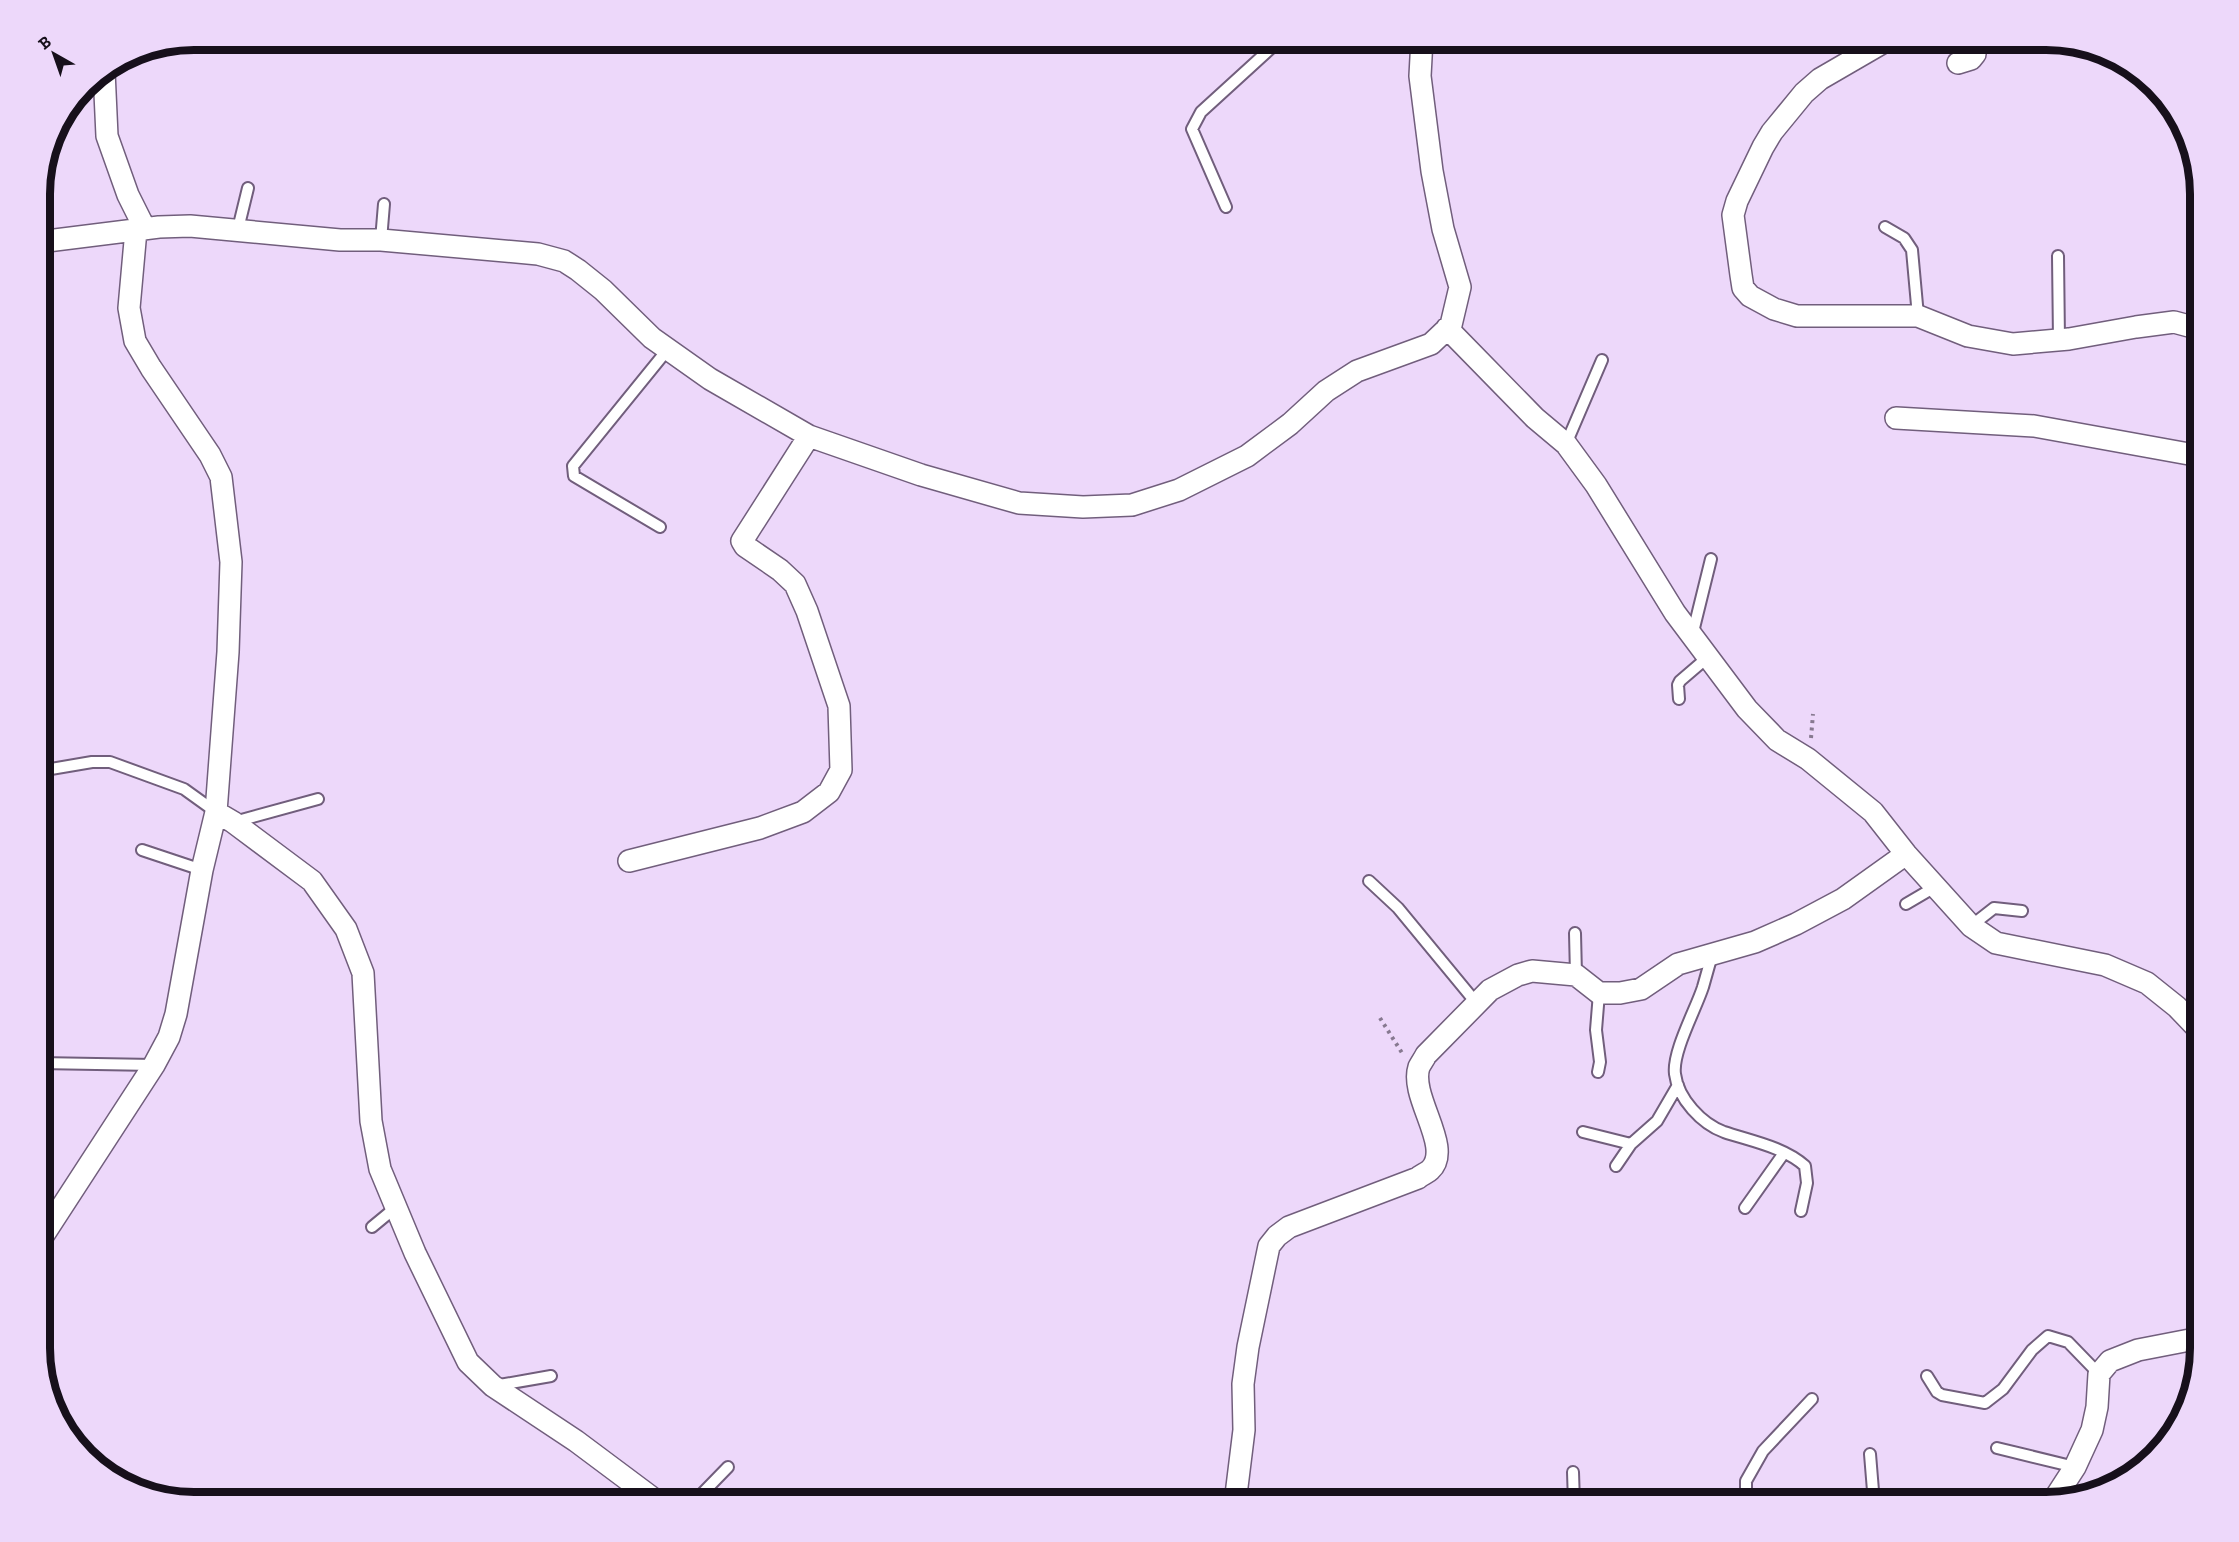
<svg xmlns="http://www.w3.org/2000/svg" width="2239" height="1542" viewBox="0 0 2239 1542" font-family="'Space Grotesk',sans-serif">
<rect width="100%" height="100%" fill="#edd8fa"/>
<g fill="none" stroke-linecap="round" stroke-linejoin="round">
<g stroke="#715e7c" stroke-width="14">
<path id="lane" d="M1226 207 1192 129 1201 112 1281 39
M1885 227 1904 238 1912 250 1918 316
M238 229 248 188
M381 240 384 204
M2058 256 2059 340
M1566 444 1602 360
M660 527 574 476 573 466 668 349
M1692 636 1711 559
M1679 699 1678 685 1680 681 1708 657
M39 771 92 762H110L184 789 216 812
M234 822 318 799
M142 850 202 870
M1369 881 1398 908 1478 1005
M1906 904 1935 887
M1971 926 1994 908 2022 911
M1575 933 1576 975
M1712 955C1709 966 1706 976 1703 987 1696 1009 1672 1052 1675 1074 1678 1099 1702 1124 1724 1132 1751 1141 1784 1147 1805 1166L1807 1183 1801 1211
M39 1063 154 1065
M1598 1072 1600 1062 1596 1030 1599 993
M1583 1132 1631 1144
M1616 1166 1631 1144 1657 1121 1678 1085
M1745 1208 1784 1153
M372 1227 395 1208
M1927 1376 1937 1392 1942 1395 1985 1403 2003 1389 2032 1350 2048 1336 2068 1342 2099 1374
M494 1386 551 1376
M1997 1448 2075 1467
M1870 1454 1874 1503
M1573 1472 1574 1503
M1686 1495 1694 1503
M693 1503 728 1467
M1746 1503V1481L1763 1451 1812 1399"/>
</g>
<g stroke="#715e7c" stroke-width="24">
<path id="street" d="M1889 39 1820 79 1804 93 1772 132 1763 147 1737 201 1733 215 1741 275 1743 288 1750 296 1774 309 1797 316H1918L1968 336 2013 344 2069 339 2136 327 2174 322 2200 329
M1958 63 1971 59 1975 54 1973 39
M104 71 107 136 128 195 145 229
M39 242 159 227 190 226 340 240H381L538 254 564 261 578 270 603 290 652 338 710 379 809 436 921 475 1019 503 1083 507 1132 505 1179 490 1247 456 1290 424 1326 391 1357 371 1431 344 1451 325 1460 287 1443 229 1432 171 1420 76 1422 39
M1447 328 1535 418 1566 444 1596 485 1675 613 1747 709 1777 740 1808 759 1873 812 1906 854 1971 926 1996 943 2105 965 2147 983 2177 1007 2200 1031
M1896 418 2034 426 2200 456
M216 812 233 822 312 881 346 929 363 973 371 1121 380 1169 415 1253 468 1362 493 1386 576 1441 659 1503
M629 861 760 828 803 812 829 792 841 770 839 706 807 611 795 584 780 570 745 546 742 541 809 436
M39 1242 154 1065 169 1037 176 1014 202 870 216 812 228 652 231 562 221 477 210 455 151 368 135 341 129 308 136 230
M2053 1501 2075 1467 2092 1430 2097 1407 2099 1374 2110 1361 2138 1350 2200 1338
M1235 1503 1244 1430 1243 1384 1248 1347 1269 1246 1277 1236 1289 1227 1418 1178C1421 1175 1427 1173 1430 1170 1454 1148 1409 1097 1419 1067 1421 1063 1424 1059 1426 1055L1490 990 1518 975 1532 971 1576 975 1599 993H1620L1641 989 1678 964 1755 942 1796 924 1843 899 1906 854"/>
</g>
<path stroke="#877990" stroke-width="4" stroke-dasharray="3 4.5" stroke-linecap="butt" d="M1811 738 1813 714
M1380 1018 1404 1056"/>
<use href="#lane" stroke="#fff" stroke-width="10"/>
<use href="#street" stroke="#fff" stroke-width="21"/>
</g>
<path d="M0 0H2239V1542H0ZM194 50H2046A144 144 0 0 1 2190 194V1348A144 144 0 0 1 2046 1492H194A144 144 0 0 1 50 1348V194A144 144 0 0 1 194 50Z" fill="#edd8fa" fill-rule="evenodd"/>
<path fill="none" stroke="#17101b" stroke-width="8" d="M194 50H2046A144 144 0 0 1 2190 194V1348A144 144 0 0 1 2046 1492H194A144 144 0 0 1 50 1348V194A144 144 0 0 1 194 50Z"/>
<g transform="translate(54 54) rotate(320)" stroke="#edd8fa" stroke-width="4.5" paint-order="stroke">
<path d="M0-4.5L10 22L0 15L-10 22Z" fill="#17101b"/>
<text y="-9" font-size="16" font-weight="bold" text-anchor="middle" fill="#17101b">B</text>
</g>
</svg>
